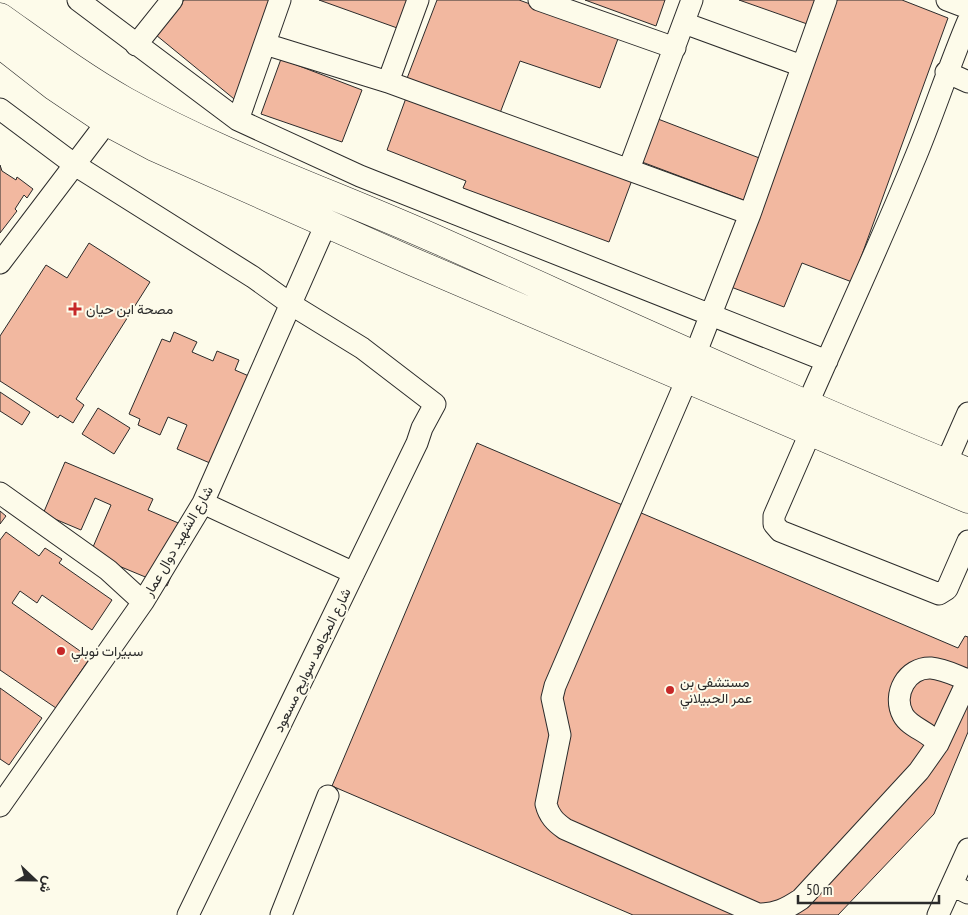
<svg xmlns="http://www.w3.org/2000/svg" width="968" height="915" viewBox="0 0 968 915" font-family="'PT Sans Narrow',Vazirmatn,sans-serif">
<rect width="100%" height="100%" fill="#fdfbea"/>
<path fill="#f2b8a0" stroke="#2b2b2b" d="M184 0H274L239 103 156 35Z
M319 0H410L400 29Z
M437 0H519L619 36 600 88 520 61 500 113 406 81Z
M585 0H665L656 26Z
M739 0H819L810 25Z
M837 0H902L948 18 852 282 802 263 784 307 731 287Z
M281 59 362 90 342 142 261 114Z
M406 98 632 180 609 242 463 188 466 181 387 150Z
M658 119 762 159 746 201 642 162Z
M0 165 2 171 16 180 17 177 33 189 27 198 24 195 15 209 17 211 0 233Z
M89 243 150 282 76 399 84 405 73 423 60 415 58 418 0 381V336L46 265 67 278Z
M174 332 197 342 192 352 213 361 217 351 239 360 235 370 258 380 217 466 177 449 187 425 168 417 160 435 138 425 140 419 129 414 162 339 170 342Z
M0 392 30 412 22 425 0 411Z
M98 408 130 428 114 454 82 434Z
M477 443 958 648 965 636 968 637V732L934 814 838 915H633L332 786Z
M65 462 153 499 148 510 183 525 195 519 167 586 90 554 111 505 95 498 81 530 43 514Z
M0 511 6 516 0 524Z
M6 532 39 556 45 548 62 559 59 563 112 600 92 630 42 595 37 603 20 591 12 603 90 658 56 708 0 670V540Z
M0 688 42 718 9 765 0 759Z"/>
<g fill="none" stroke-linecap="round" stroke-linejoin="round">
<g stroke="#2b2b2b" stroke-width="23">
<path id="minor" d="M78 0 238 120 360 176 827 361
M539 0 675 48
M947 0 968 8
M684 23 802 66
M265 44 388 82 750 214
M136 45 172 0
M946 72 968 82
M388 82 418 0
M0 109 75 165 253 277 292 305 362 348 435 404 422 428 417 443 188 915
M238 120 280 0
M629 169 692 0
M0 263 107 122
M695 355 750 214 826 0
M687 379 555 686 552 698 560 735 546 804C549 816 555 822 565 829L758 914C776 914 786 909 801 899L919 771 938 744 968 680
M808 403C843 323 880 244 913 163 933 116 948 68 968 21
M811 431 774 516V524L780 531 939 594 947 589 968 541
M946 463 968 413
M0 493 108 570 143 602
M203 503 354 573
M938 744C929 731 910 728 903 715 892 694 907 667 931 668 944 669 957 676 968 680
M0 806 143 602 203 503 326 224
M952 885 968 893
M281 915 328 796
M938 915 968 849"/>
</g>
<g stroke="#2b2b2b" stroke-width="29">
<path id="major" d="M0 17C41 46 81 76 125 101 226 157 335 194 440 241 615 319 790 400 968 472
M0 44 55 87 107 122 154 147 411 261 968 499"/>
</g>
<use href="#minor" stroke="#fdfbea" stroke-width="21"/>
<use href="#major" stroke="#fdfbea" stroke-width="28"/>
</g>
<g fill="#c62828" stroke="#fdfbea" stroke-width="2">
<path d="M72.5 301.5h5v5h5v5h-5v5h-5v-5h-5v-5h5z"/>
<circle cx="61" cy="651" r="5"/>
<circle cx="670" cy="690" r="5"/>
</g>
<g text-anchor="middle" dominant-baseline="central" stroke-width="4" stroke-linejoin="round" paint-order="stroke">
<g font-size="14" fill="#2b2b2b" stroke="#fdfbea" text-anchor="start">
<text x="86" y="309">مصحة ابن حيان</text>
<text x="71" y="651">سبيرات نوبلي</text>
<text x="680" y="682">مستشفى بن<tspan x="680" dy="16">عمر الجبيلاني</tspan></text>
</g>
<g font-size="14" fill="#2b2b2b" stroke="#fdfbea">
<text transform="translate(178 541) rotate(-60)">شارع الشهيد دوال عمار</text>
<text transform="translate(312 660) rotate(-64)">شارع المجاهد سوايح مسعود</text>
</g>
</g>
<g transform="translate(35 880) rotate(112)" stroke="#fdfbea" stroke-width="4" paint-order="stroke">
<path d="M0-4L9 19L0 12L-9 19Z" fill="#2b2b2b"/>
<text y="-8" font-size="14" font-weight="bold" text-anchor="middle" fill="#2b2b2b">ش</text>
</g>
<path d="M798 895v8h141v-8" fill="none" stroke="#2b2b2b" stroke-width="2.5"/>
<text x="806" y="895" font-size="15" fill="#2b2b2b" stroke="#fdfbea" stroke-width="4" paint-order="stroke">50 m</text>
</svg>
